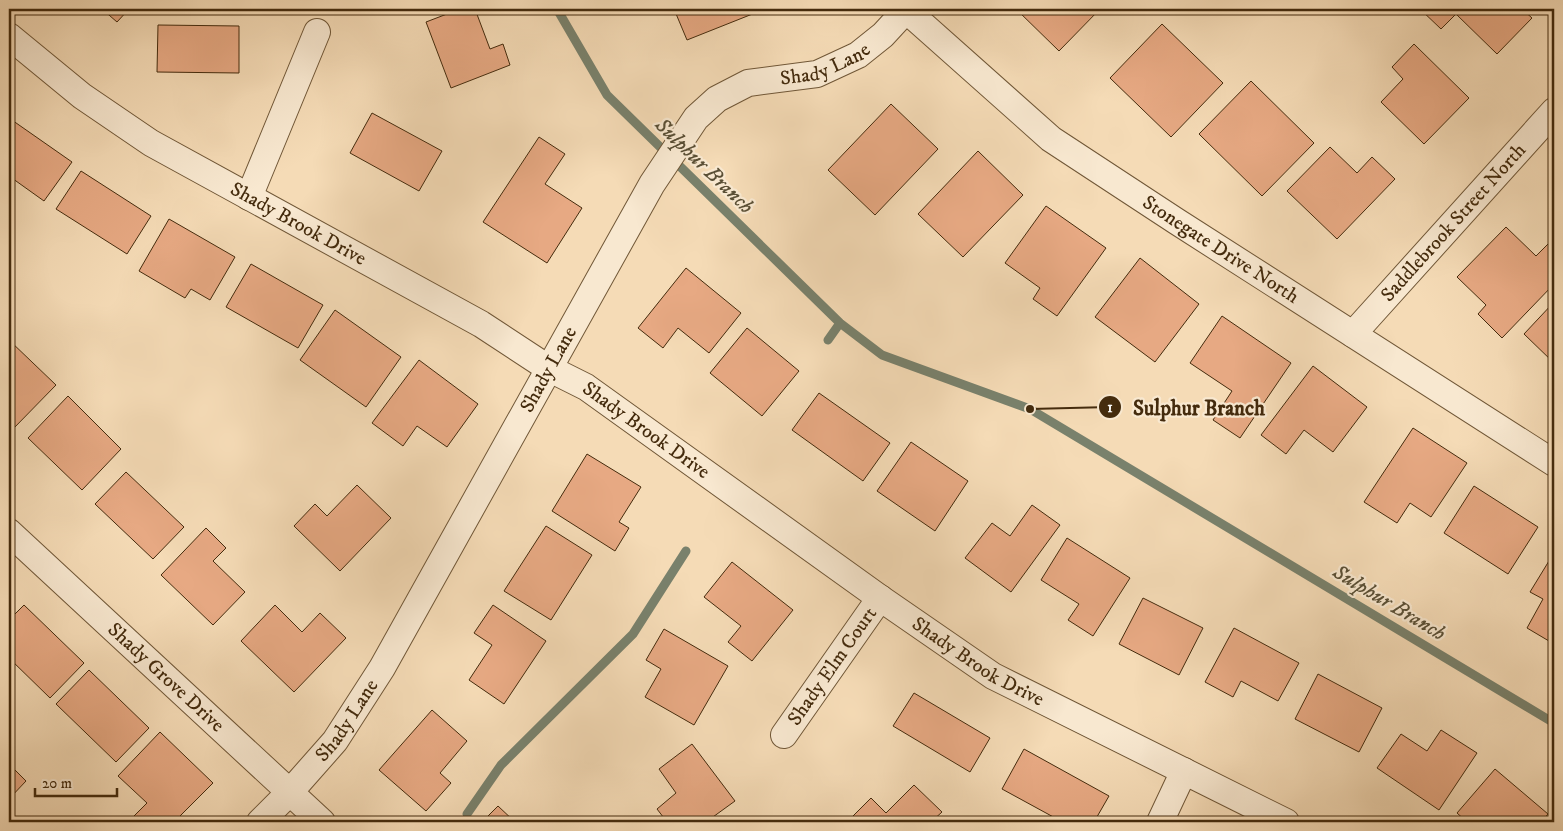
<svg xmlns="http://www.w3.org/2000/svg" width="1563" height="831" viewBox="0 0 1563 831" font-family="'IM FELL DW Pica',serif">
<rect width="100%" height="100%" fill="#f5dbb6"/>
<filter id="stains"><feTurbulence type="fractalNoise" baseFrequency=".004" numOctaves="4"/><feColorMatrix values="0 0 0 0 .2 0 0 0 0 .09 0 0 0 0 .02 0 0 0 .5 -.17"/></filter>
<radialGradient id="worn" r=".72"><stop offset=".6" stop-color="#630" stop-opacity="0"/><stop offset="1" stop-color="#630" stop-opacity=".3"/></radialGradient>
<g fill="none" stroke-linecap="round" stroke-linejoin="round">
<path stroke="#79816c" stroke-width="9" d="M557 9 607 95 840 323 882 355 1030 409 1554 723
M828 340 840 323
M467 814 501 765 633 634 686 551"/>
</g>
<path fill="#e7a983" stroke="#442b0d" d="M102 9H129L117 22Z
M460 9H475L490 49 503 44 510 65 451 88 426 22Z
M674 9H765L687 40Z
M1016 9H1100L1059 51Z
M1420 9H1522L1532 18 1497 54 1456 14 1441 29Z
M1162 24 1223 83 1171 137 1110 78Z
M158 25 239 26V73L157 72Z
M1414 44 1469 98 1424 144 1381 102 1403 79 1392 67Z
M1251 81 1314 143 1262 196 1199 134Z
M891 104 938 149 875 215 828 170Z
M372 113 442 151 419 191 350 153Z
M9 118 72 162 44 201 9 176Z
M539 137 565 154 545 184 582 208 547 263 483 222Z
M1330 147 1357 173 1372 157 1395 179 1337 239 1287 191Z
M978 151 1023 195 963 257 918 214Z
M81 171 151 216 127 254 56 209Z
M1046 206 1106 248 1057 316 1033 299 1040 288 1005 263Z
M169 219 235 257 210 300 191 289 185 298 139 271Z
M1506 227 1536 256 1548 244 1554 250V284L1502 338 1478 314 1486 305 1457 277Z
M1140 258 1199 304 1155 362 1095 317Z
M251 264 323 305 298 348 226 307Z
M686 268 741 313 709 353 678 328 663 348 638 328Z
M1554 302V363L1524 334Z
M335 310 401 357 366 407 300 360Z
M1222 316 1291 363 1240 438 1213 420 1232 391 1190 363Z
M747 328 799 371 762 416 710 373Z
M9 340 56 385 13 429 9 425Z
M419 360 478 404 447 447 417 426 403 446 372 423Z
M1313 366 1367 407 1333 452 1304 430 1286 454 1261 435Z
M819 393 890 443 863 481 792 430Z
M68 396 121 449 82 490 28 438Z
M1413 428 1467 463 1431 517 1410 503 1397 523 1364 502Z
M911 442 968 481 935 531 877 491Z
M587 454 641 487 619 522 629 528 615 551 552 511Z
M126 472 184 527 153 559 95 504Z
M357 485 391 518 340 571 294 526 315 504 327 516Z
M1474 486 1538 527 1508 574 1444 533Z
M1032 505 1060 525 1011 592 965 558 992 523 1010 536Z
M546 526 592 555 551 620 504 591Z
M206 528 226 548 213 561 245 592 213 625 161 575Z
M1067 538 1130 578 1093 636 1068 620 1079 604 1041 580Z
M1552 556 1554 557V644L1527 628 1543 599 1530 592Z
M732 562 793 610 752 661 728 642 741 626 704 597Z
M1143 598 1203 628 1179 675 1119 644Z
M24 605 84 663 50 698 9 658V620Z
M275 605 302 632 320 613 346 638 294 692 241 641Z
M493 605 546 641 504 704 469 680 492 645 474 633Z
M1234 628 1299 663 1278 701 1241 681 1233 697 1205 682Z
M664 629 728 666 694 725 645 697 661 669 646 660Z
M89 670 149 728 116 762 56 704Z
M1318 674 1382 708 1359 752 1295 719Z
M914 693 990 738 970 772 893 726Z
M432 710 467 741 440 773 451 783 426 811 379 770Z
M1441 730 1477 753 1439 810 1377 768 1401 734 1427 751Z
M160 732 213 783 174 822H128L147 803 118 776Z
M692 744 735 801 706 822H667L657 809 676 793 659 769Z
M1024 749 1109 796 1094 822H1055L1057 819 1002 789Z
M9 764 26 781 9 799Z
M1495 769 1548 814 1541 822H1467L1457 813Z
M914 785 942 812 931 822H847L871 798 886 813Z
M498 806 515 822H482Z"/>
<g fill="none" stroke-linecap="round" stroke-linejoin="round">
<g stroke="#705737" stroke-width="28">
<g id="minor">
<path id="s1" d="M905 9 1051 139 1176 221 1554 463"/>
<path id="s2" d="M9 36 82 96 151 143 481 324 548 368 586 387 880 598 993 676 1286 822"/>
<path d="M249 197 317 32"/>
<path id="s3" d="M1353 334 1554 111"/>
<path id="s4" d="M9 532 322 822"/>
<path id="s5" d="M784 735 880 598"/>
<path id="s6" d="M260 822 290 792 335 741 382 668 652 184 696 118 717 99 748 83 817 74 858 55 883 35 907 9"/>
<path d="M1160 822 1184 771"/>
</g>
</g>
<use href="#minor" stroke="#f8e8d0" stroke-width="26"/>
</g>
<g text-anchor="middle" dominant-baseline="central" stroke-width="4.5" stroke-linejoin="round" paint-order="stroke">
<g font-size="20" fill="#442b0d" stroke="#f8e8d0">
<text stroke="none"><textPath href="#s6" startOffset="974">Shady Lane</textPath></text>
<text stroke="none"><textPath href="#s3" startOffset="150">Saddlebrook Street North</textPath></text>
<text stroke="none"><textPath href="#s2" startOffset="346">Shady Brook Drive</textPath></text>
<text stroke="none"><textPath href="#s1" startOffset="398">Stonegate Drive North</textPath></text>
<text stroke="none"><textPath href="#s6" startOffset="539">Shady Lane</textPath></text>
<text stroke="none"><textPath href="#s2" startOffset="751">Shady Brook Drive</textPath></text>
<text stroke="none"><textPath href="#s2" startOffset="1156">Shady Brook Drive</textPath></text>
<text stroke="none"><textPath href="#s5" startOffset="84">Shady Elm Court</textPath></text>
<text stroke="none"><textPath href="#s4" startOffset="214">Shady Grove Drive</textPath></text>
<text stroke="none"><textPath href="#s6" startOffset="134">Shady Lane</textPath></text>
</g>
<g font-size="21" font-style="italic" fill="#5a4f35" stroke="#f8e8d0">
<text transform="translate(704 166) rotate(44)">Sulphur Branch</text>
<text transform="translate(1389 603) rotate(31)">Sulphur Branch</text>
</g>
</g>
<path fill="none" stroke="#442b0d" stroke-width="2" d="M1030 409L1110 407"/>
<g fill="#442b0d" stroke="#f8e8d0" stroke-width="2">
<circle cx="1030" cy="409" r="5"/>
<circle cx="1110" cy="407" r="12"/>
</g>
<g font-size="15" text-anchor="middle" font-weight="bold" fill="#fff">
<text x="1110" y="412">1</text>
</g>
<g font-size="21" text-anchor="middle" font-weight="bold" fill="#442b0d" stroke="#f8e8d0" stroke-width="4.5" stroke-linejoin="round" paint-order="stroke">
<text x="1199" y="415">Sulphur Branch</text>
</g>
<rect width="1563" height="831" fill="none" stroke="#f5dbb6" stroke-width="30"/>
<rect x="10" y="10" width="1543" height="811" fill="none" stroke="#442b0d" stroke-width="2.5"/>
<rect x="15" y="15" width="1533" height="801" fill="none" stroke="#442b0d"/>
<path d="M35 788v8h82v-8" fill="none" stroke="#442b0d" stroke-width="2.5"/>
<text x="42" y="788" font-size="15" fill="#442b0d" stroke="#f8e8d0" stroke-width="4" paint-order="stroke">20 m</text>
<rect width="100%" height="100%" filter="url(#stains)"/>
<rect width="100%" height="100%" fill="url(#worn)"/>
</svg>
